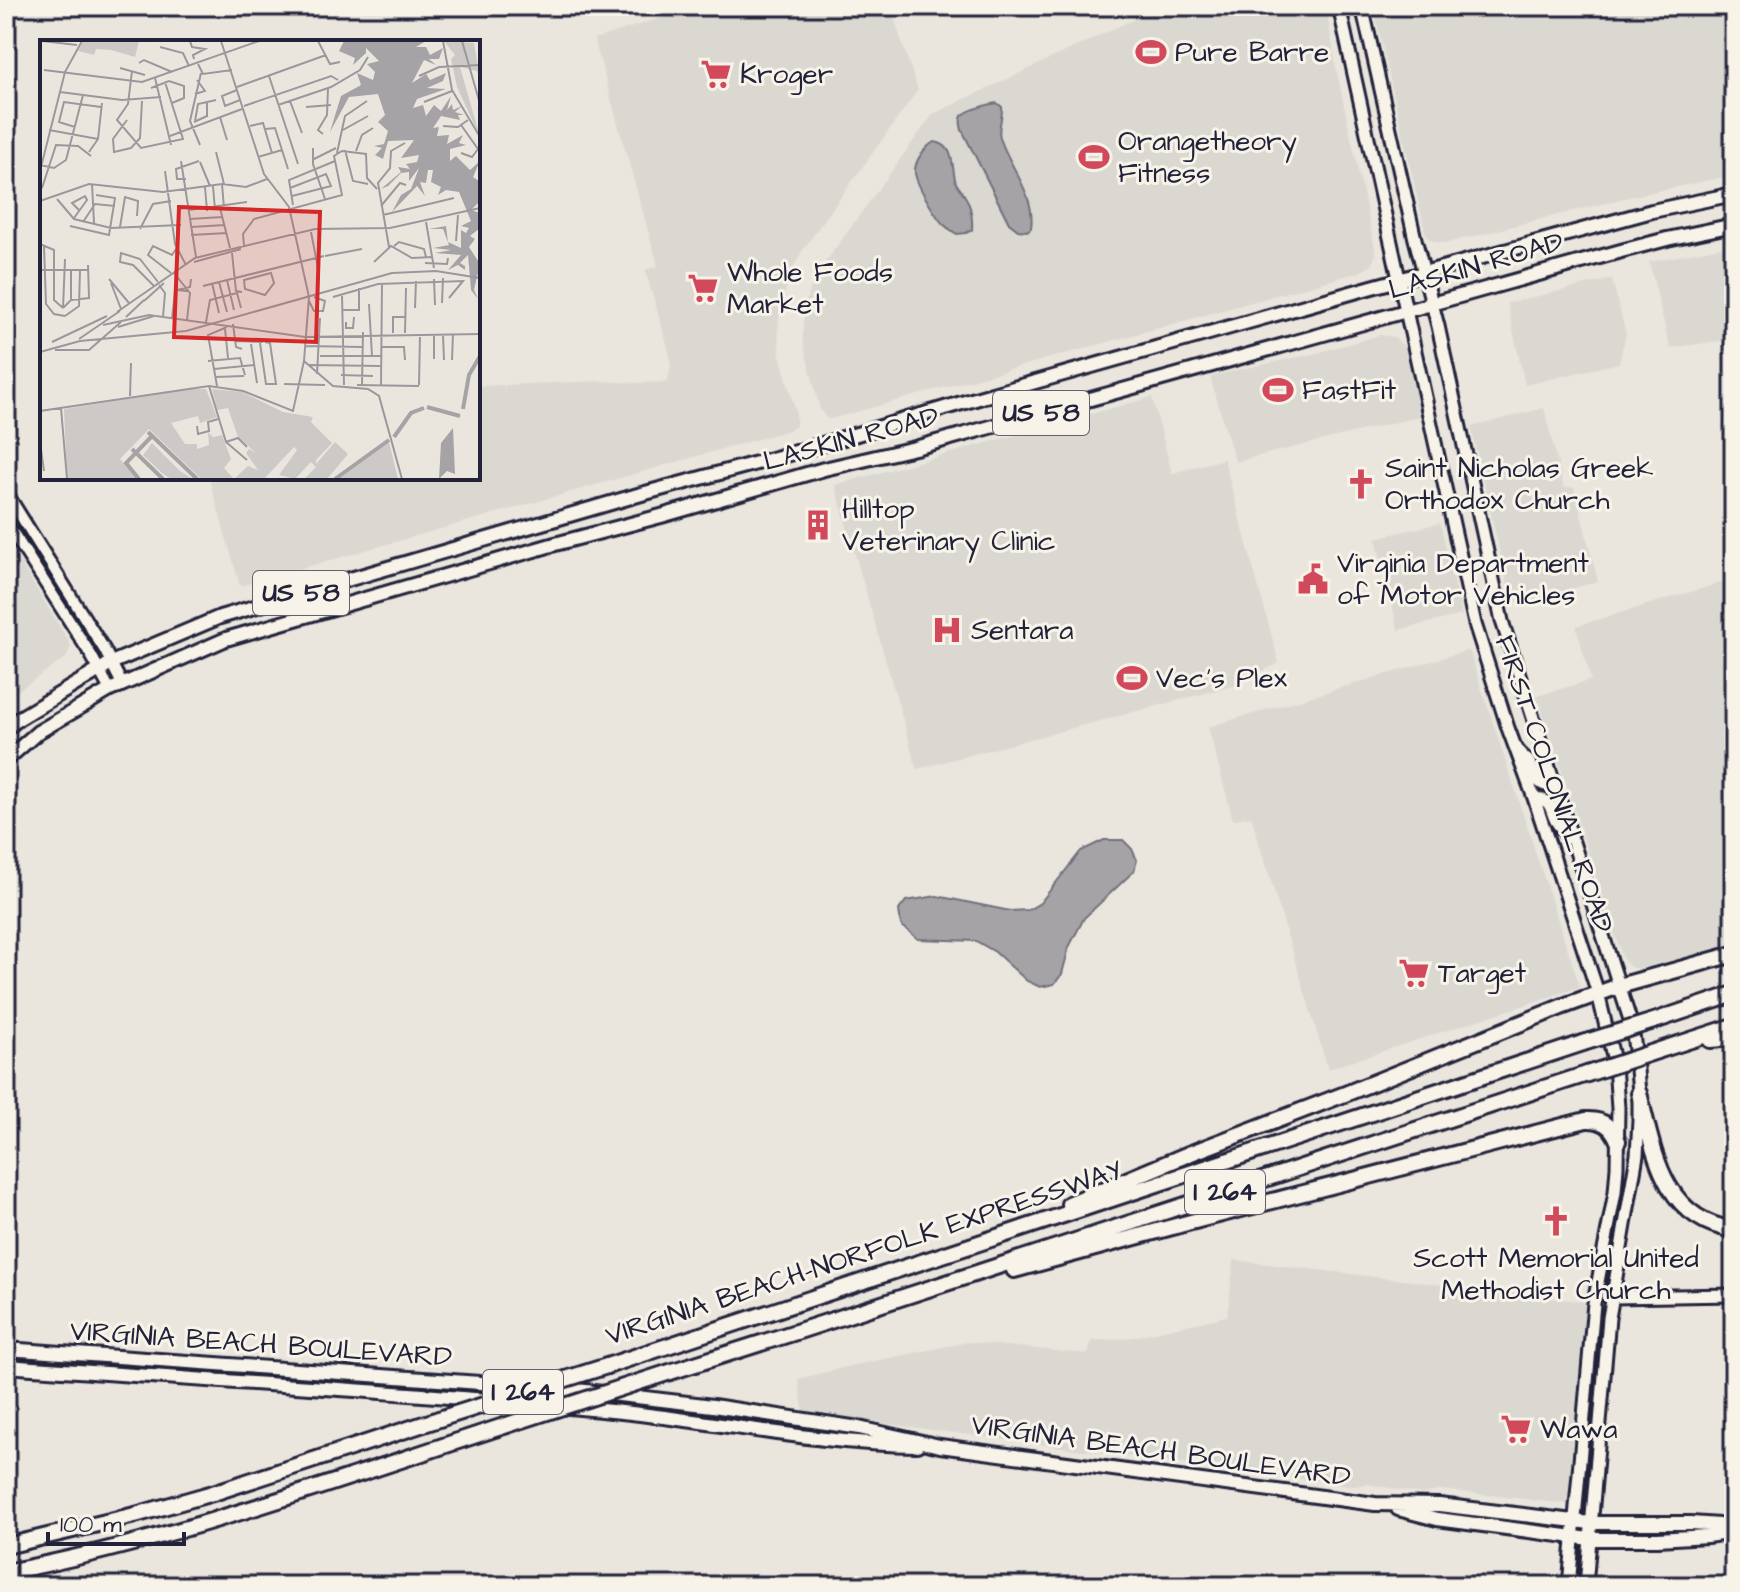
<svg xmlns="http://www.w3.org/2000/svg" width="1740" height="1592" viewBox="0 0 1740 1592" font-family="'Architects Daughter',sans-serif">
<rect width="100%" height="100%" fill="#eae6de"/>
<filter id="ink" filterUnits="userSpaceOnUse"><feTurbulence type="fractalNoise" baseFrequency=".0125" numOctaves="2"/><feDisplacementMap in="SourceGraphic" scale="16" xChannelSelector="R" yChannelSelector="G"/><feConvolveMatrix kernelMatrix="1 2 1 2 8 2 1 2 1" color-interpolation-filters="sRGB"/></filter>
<g filter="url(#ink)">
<path fill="#dbd8d2" d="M700 6H733L758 17 805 6H890L918 90 802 251 791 272 780 309 778 330 780 355 796 413V426L790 430 240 586 209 478H478V386L503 385 506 395 504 385 602 381 638 383 667 382 671 368 669 351 645 270 658 266 594 39Z
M1162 6H1326L1336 68 1376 253 1372 265 1360 272 831 419 826 418 820 409 803 342V323L806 301 813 282 824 264 933 114Z
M1373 6H1734V175L1629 197 1447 243H1439L1433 241 1427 237 1425 231Z
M1734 244V339L1670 348 1649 262Z
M1612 279 1626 334 1619 363 1525 385 1507 303Z
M1380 335 1394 337 1404 346 1421 416 1235 462 1210 377 1236 370 1313 354Z
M1152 397 1172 473 1224 459 1279 663 1233 686 917 769 835 485Z
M1544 408 1564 488 1574 487 1598 581 1521 604 1510 597 1471 427Z
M1440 523 1462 615 1398 630 1376 538Z
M6 539 71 645 67 657 6 699Z
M1734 579V943L1640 969 1630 967 1623 959 1537 696 1591 680 1576 626Z
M1469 650 1580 987 1328 1069 1251 816 1233 820 1208 727Z
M1234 1260 1587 1302 1569 1501 1566 1504 1559 1503 1441 1490 1422 1494 1367 1484 1355 1486 804 1413 798 1379 850 1366 968 1342 1088 1354 1091 1341 1128 1338 1227 1316Z"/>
<path fill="#a6a3a6" stroke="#716f7b" stroke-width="2" d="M997 103 1002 107C1003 118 997 128 1000 138 1010 168 1036 195 1031 228L1027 231 1018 230 1009 223 962 130C961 125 959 120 962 116 967 110 989 104 997 103Z
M934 142C956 144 951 168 956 183 958 187 961 190 963 193 971 204 973 216 972 230L966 233 957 234C952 231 946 227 942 223 934 213 916 184 915 173 914 161 925 147 934 142Z
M1104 840H1123L1132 849 1137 860 1134 871 1084 918 1069 947 1062 974 1054 984 1040 987 1027 981 995 952 976 941 918 939 901 925 899 910 906 901 937 896 1010 911 1028 910 1040 903 1081 851Z"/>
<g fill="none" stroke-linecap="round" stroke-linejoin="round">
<g stroke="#22223b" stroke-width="16">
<path id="tertiary" d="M6 489 11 500 104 649 122 684
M6 522 91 655 110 690"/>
</g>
<g stroke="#22223b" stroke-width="17">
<path id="secondary" d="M1339 6 1475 624 1508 728 1534 798 1598 993 1615 1065 1618 1108 1617 1167 1615 1192 1594 1303 1569 1586
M1362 6 1415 239 1438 326 1502 621 1632 1026 1636 1058 1639 1093V1120L1637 1155 1609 1318 1586 1586
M1518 751C1521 755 1525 758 1528 761 1537 774 1534 787 1555 786
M1534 798C1553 800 1549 807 1556 821 1560 827 1565 833 1569 838
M1607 1296 1612 1297 1734 1295"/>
</g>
<g stroke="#22223b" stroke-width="18">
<path id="primary" d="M6 729 18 719 111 663 220 617 638 495 779 457 982 397 1372 287 1652 211 1734 194
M6 760 38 732 110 690 226 639 555 544 661 516 824 469 915 448 1621 251 1667 239 1734 225
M6 1349 577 1390 713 1406 859 1428 940 1446 1375 1504 1439 1505 1591 1523H1691L1734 1526
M6 1366C211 1381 417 1392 622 1412 720 1422 818 1444 917 1445
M1398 1509 1437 1519 1590 1539H1658L1707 1536 1734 1532"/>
</g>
<g stroke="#22223b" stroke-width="20">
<path id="motorway" d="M1657 1020 1734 994
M1710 1040 1734 1038
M1663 1049 1734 1026
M1639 1093C1654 1151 1662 1219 1734 1230
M1069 1204 1191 1153 1345 1094 1561 1007 1619 986 1734 954
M1014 1270 1187 1223 1586 1120C1602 1119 1612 1126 1618 1141
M607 1366 1583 1043
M670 1372 799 1331 1587 1074
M6 1546 135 1515 213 1493 439 1419
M6 1572C176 1540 340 1479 504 1426"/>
</g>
<use href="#tertiary" stroke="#f7f3e8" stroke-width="10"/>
<use href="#secondary" stroke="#f7f3e8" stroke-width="11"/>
<use href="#primary" stroke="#f7f3e8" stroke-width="12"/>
<use href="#motorway" stroke="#f7f3e8" stroke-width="14"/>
<g stroke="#22223b" stroke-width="20" stroke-linecap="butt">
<path id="motorway-bridge" d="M1583 1043 1657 1020
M1587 1074 1663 1049
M439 1419 607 1366
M504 1426 670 1372"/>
</g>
<use href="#motorway-bridge" stroke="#f7f3e8" stroke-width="14"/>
</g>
</g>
<defs>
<g id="stadium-bare" transform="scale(2.4)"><path d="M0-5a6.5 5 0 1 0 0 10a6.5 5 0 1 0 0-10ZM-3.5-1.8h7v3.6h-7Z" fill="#d1495b" stroke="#f7f3e8" stroke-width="2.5" paint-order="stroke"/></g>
<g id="supermarket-bare" transform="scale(2.4)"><path d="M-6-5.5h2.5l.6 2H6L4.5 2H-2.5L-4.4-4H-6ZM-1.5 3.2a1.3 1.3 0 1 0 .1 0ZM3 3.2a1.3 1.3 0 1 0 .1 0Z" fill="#d1495b" stroke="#f7f3e8" stroke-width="2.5" paint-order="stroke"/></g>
<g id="church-bare" transform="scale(2.4)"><path d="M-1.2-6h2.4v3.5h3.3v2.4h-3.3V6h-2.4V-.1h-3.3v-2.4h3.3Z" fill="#d1495b" stroke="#f7f3e8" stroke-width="2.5" paint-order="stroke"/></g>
<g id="building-bare" transform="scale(2.4)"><path d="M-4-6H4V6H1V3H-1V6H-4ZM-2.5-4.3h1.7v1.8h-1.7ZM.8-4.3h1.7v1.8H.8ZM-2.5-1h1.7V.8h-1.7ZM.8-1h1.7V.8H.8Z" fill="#d1495b" stroke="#f7f3e8" stroke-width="2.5" paint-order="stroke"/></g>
<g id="civic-bare" transform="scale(2.4)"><path d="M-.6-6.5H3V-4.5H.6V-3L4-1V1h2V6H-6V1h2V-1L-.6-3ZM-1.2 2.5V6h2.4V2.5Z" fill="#d1495b" stroke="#f7f3e8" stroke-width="2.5" paint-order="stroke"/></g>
<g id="hospital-bare" transform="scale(2.4)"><path d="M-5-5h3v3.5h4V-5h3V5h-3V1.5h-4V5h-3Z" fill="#d1495b" stroke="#f7f3e8" stroke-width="2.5" paint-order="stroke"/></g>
</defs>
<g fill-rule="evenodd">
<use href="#stadium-bare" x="1151" y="52"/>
<use href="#supermarket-bare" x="716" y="74"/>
<use href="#stadium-bare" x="1094" y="157"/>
<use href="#supermarket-bare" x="703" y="288"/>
<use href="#stadium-bare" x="1278" y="390"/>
<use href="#church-bare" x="1361" y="484"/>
<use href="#building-bare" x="818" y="525"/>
<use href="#civic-bare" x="1313" y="579"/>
<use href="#hospital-bare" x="947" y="630"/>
<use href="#stadium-bare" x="1132" y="678"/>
<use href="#supermarket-bare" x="1414" y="973"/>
<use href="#church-bare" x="1556" y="1221"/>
<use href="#supermarket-bare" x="1516" y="1429"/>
</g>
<g text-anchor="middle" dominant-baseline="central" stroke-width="6" stroke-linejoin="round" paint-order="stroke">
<g fill="#f7f3e8" stroke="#62616f" stroke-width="2">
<rect x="993" y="391" width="96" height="44" rx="6"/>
<rect x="253" y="571" width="96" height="44" rx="6"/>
<rect x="1185" y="1170" width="80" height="44" rx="6"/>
<rect x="483" y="1370" width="80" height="44" rx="6"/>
</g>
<g font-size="26" font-weight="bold" fill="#22223b">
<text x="1041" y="413">US 58</text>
<text x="301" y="593">US 58</text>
<text x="1225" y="1192">I 264</text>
<text x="523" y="1392">I 264</text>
</g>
<g font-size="28" fill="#22223b" stroke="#f7f3e8" text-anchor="start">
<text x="1175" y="52">Pure Barre</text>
<text x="740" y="74">Kroger</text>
<text x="1118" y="141">Orangetheory<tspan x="1118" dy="32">Fitness</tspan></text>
<text x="727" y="272">Whole Foods<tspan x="727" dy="32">Market</tspan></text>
<text x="1302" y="390">FastFit</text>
<text x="1385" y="468">Saint Nicholas Greek<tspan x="1385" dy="32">Orthodox Church</tspan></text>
<text x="842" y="509">Hilltop<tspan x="842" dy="32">Veterinary Clinic</tspan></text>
<text x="1337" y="563">Virginia Department<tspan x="1337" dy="32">of Motor Vehicles</tspan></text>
<text x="971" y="630">Sentara</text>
<text x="1156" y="678">Vec's Plex</text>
<text x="1438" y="973">Target</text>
<text x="1556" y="1258" text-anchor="middle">Scott Memorial United<tspan x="1556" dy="32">Methodist Church</tspan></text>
<text x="1540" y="1429">Wawa</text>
</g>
<g font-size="28" fill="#22223b" stroke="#f7f3e8">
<text transform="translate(1476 266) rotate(-16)">LASKIN ROAD</text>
<text transform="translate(851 439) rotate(-15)">LASKIN ROAD</text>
<text transform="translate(1554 784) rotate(71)">FIRST COLONIAL ROAD</text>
<text transform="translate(864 1253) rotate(-18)">VIRGINIA BEACH-NORFOLK EXPRESSWAY</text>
<text transform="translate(261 1344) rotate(4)">VIRGINIA BEACH BOULEVARD</text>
<text transform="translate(1161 1451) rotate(8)">VIRGINIA BEACH BOULEVARD</text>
</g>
</g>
<g transform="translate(40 40)">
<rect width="440" height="440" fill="#eae6de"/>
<path d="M43 1H99L95 17 71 10 56 9 54 15 38 11ZM404 1 434 3 440 40 437 31 420 27 440 97 417 47 411 19 415 15ZM149 349H166L177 377 160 383 158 376 131 383 145 404H157V409L169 405 168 392 173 397 182 395 191 419 184 428 194 439 208 426 218 430 206 413 209 409 216 413 198 397 188 368 177 370 172 349 202 352 243 372 273 377 271 382 292 403 276 420V424L295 402 308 414 287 439H264L276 427 271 422 255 439 239 435 257 410 254 407 224 439H161L109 389 80 419 97 439H27L24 369ZM349 402 358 439H297L328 413ZM112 403 140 431 153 439H131L122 433 103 415Z" fill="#cdc9c6"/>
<path d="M304 1H386L376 7H386L390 15 403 8 399 19H389L396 25 384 20 372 43 386 34 390 40 406 33 403 41 387 48 406 49 377 59 373 68 383 65 386 76 394 65 401 71 411 56 407 70 412 64 413 70 422 66 415 72 424 75H418L420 80 401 76 393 88 399 87 397 96 409 95 407 104 423 95 419 103 426 105 410 109V121L416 116 430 130 440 121 433 137 440 142V161L431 170 440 173V188L430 196 435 199 429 207 440 224 434 250 438 259 431 250 428 215 420 223 425 226V230L418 225 408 230 421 215 395 213 411 210 393 208 409 205 403 189H389L406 186 408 202 421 208V190L426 193 429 188 421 186 431 181 419 152 406 150 398 155 401 147 391 142 393 130H388L386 143 380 142 385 156 377 146 352 172 361 155 371 149 379 128 369 141V132L361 133 348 146 341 149 361 132 358 127 370 129 366 124 377 122 379 115 361 118 374 100 348 101 343 119 335 115 342 108 334 106 344 104 348 91 338 82 345 75 338 54 309 57 290 92 301 56 321 45 317 33 333 40 335 32 327 24 339 21 326 8V13L313 25 315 18 299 11ZM413 388 415 434 407 431 399 439 401 403Z" fill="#a6a3a6"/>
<path fill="none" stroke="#a6a3a6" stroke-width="4" d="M387 367 420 376M423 369 429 335 440 316M108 392 157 439M354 397 371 373 384 368M92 409 123 439M99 439 86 423 112 396M295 439 349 400"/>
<path fill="none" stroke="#9a989d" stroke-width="2" d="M2 1 37 5M150 1 152 7 165 9 153 15 154 19M181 1 224 134 249 167 269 257 264 321 293 346 328 349 339 356 362 439M278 1 290 24 300 22M403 1 412 50 440 97M422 1 440 64M120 7 143 13 149 26M99 23 104 20 132 32M158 24 163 34 192 30M80 28 105 35M4 30 102 42 219 1M92 31 88 64 77 80 101 108 143 99 125 42M229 36 258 124M379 36 399 27 440 25M115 38 131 105M197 47 286 15M111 48 129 41 144 46V58L132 63M197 50 182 56 185 66 200 60M20 52 82 60 121 57M155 54 165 51 157 40M250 61 262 93M384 62 412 51M238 65 291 47 320 30 328 17M204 66 291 36 298 40M266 67 291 65M180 77 187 100M87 80 73 99 74 112 91 108 100 98 102 61M155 81 158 64 176 60M154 82 167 76V62M210 86 223 83 232 113M403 86 418 87 428 80M35 87 19 82 24 62 61 67M225 89 235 88 248 129M9 90 58 99M303 90 328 76M283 94 278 90 287 75 288 48M130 96 202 69M160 105 150 81 161 33M273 108V124L285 159M305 110 313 141 328 144M316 111 322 95 333 88M49 112 58 99 62 63M176 112 184 144M297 113 305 76 327 61M421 113 432 117 438 109 421 85M218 117 242 110M274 119 296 108M141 121 156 217M160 122 170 146M0 125 14 128 26 120 43 55M0 131 25 32 42 1M125 131 135 204 146 225M146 139H137L136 129 159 121M52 144 54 183M182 144 184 168M173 146 175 170M165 147 167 171M2 148 16 105 38 106 51 116M250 148 286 134 291 146 252 156M17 159 34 179 71 188 141 185M0 161 49 144 123 152 182 144 206 147 227 139M253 165 249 140 295 121M341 166 360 143 366 145M180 168 190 208M149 170 207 162M343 175 414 158M34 178 47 160 45 156 32 163 39 170M150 179 182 177M43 182 55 164 75 166M386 182 394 228M30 186 69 195 75 158 56 155M80 187 85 157 98 161 97 176M151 187 185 185M100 189 113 164 131 161M271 192 278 228M151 195 187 193M416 201 418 175M0 204 14 210V260L23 268M4 206 6 264 14 274 25 276M204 206 203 194 214 179 302 155 294 116 302 111 326 114 327 138 337 149M354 206 359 202 384 209 386 217M349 207 338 143 350 128 351 111 365 103M192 213 196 251 202 252M285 216 322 209M154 222 201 209M334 222 351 206 372 218 393 217M385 223 407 224 408 218M0 230H49M131 233 108 215 113 206 132 215 136 209M134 233 150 253 147 280M231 233 234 243 225 255 205 249 204 240ZM69 239 89 263M394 239 395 265M187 240 194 270M179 242 187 272M71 243 81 269M172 243 179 273M119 245 125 253 123 277M114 246 93 225 80 222 81 213 100 219 118 242M163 246 284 216M145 250 146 251 137 250 150 247 151 239M302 254 304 345M293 257 338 244 423 241 409 258M31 260 49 258 48 225M104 261 124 243M269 261 274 271H283L285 261 274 257M402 263 403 238M0 264V296M329 264 332 316M23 268 25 219M23 268 31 260V231M375 268 376 241M302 270H319V248M77 272 155 218 275 189 350 188 440 168M25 276 39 266 40 230M86 277 104 260M132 278 135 252M166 282 170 260 197 253 201 268M306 282V288H313L314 277M193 284 196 307 202 309M63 285 109 275 265 297 440 294M78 287 114 276M185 289 188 318M353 293V277H365M365 293 366 248M394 294V319M403 295 404 320M39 299 80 271M195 301 223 302M12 302 67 276M220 303 226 344H236L230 303 225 302M211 304 217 343M266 306 322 307M342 307H364L365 320M15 310H49L81 282M0 312 40 301 146 291 352 233 396 231 440 238M280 316H341M412 320 413 294M168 321 200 318 205 335M269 325 341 326M174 329 214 325M277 334 280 278M301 335 333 336M175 337 204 336M244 344 285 345M317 345 379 346M322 345 323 292M379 345 380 294M169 346 186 402 207 420M177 346 168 295 187 287M341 346 342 244M90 356 91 323M21 368 27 439M0 371 169 346 203 351 253 371 264 321M157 386 158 394 169 391 168 382 178 379M0 402 4 431M186 402 198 398 207 407"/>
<path fill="#d62828" fill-opacity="0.15" stroke="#d62828" stroke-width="4" d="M139 167 280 172 276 302 134 297Z"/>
<rect width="440" height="440" fill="none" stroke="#22223b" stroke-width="4"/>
</g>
<rect width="1740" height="1592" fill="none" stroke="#f7f3e8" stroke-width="32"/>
<rect x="16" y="16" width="1708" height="1560" fill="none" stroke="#22223b" stroke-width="3" filter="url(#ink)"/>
<path d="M48 1532v12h136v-12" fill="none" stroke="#22223b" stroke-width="4"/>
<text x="60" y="1532" font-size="24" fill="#22223b" stroke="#f7f3e8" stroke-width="6" paint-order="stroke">100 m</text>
</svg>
